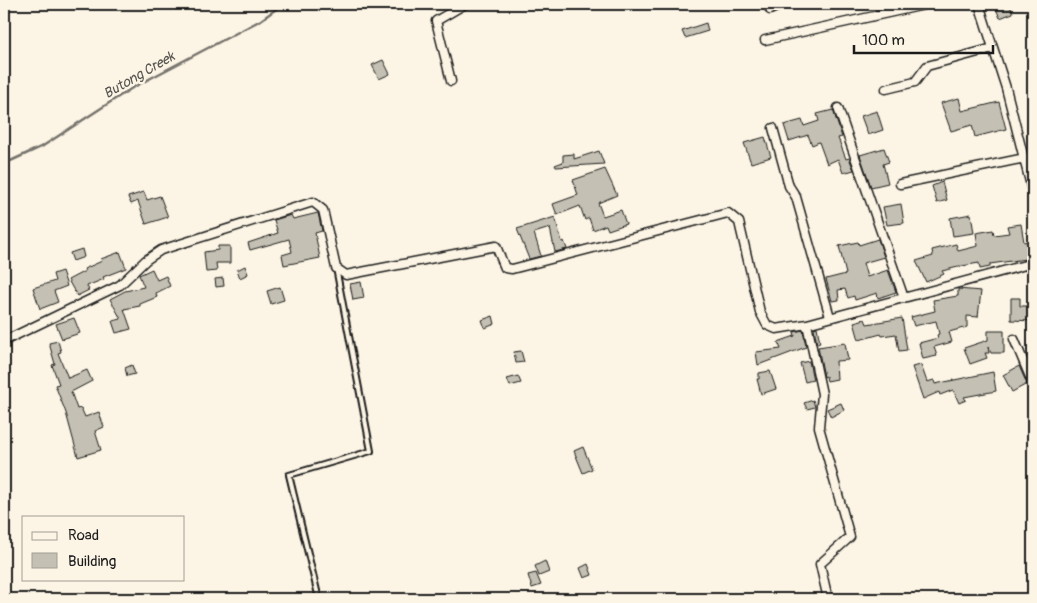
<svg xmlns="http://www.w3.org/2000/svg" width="1037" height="603" viewBox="0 0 1037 603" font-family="Pangolin,sans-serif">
<rect width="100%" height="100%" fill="#fcf5e5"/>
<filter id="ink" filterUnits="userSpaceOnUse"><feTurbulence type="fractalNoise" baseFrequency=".02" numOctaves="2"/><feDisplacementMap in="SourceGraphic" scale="10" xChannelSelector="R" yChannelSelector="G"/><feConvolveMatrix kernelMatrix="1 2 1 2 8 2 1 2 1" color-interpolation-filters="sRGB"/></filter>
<g filter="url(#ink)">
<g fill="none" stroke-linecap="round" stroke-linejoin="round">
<path stroke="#75726c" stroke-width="2.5" d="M4 164 43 146 132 88 261 20 283 4"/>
</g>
<path fill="#c4c0b3" stroke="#1c1c1c" d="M994 4H1009L1013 13 1000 18Z
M706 23 708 31 685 38 682 31Z
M383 60 390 74 379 79 372 65Z
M959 98 962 111 999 102 1006 129 975 137 972 125 951 131 941 103Z
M833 110 842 137 838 138 846 159 849 158 854 170 843 173 838 159 827 164 819 142 812 145 808 135 789 141 784 125 802 120 804 126 819 121 817 114Z
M877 111 883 130 868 135 861 116Z
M765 137 771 157 751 163 744 143Z
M884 148 889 162 883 164 888 183 871 187 860 155Z
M599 151 604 164 556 167 555 165 563 162V155L574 154V159Z
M605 169 617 195 598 203 603 216 621 210 626 224 608 230 606 225 593 230 589 218 585 220 580 206 557 215 553 204 578 195 573 180Z
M942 182 947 200 937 203 932 186Z
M144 192 147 200 160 196 168 217 146 224 138 201 131 204 128 197Z
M901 204 904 223 887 225 883 207Z
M318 213 322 231 315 233 320 258 284 265 282 255 292 252 289 239 250 250 248 243 278 233 274 220 291 215 293 219Z
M971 214 974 233 953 236 950 218Z
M555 217 562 242 564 241 567 249 555 252 550 228 534 233 541 256 529 259 517 229Z
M1021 224 1024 242 1033 240V258L990 264V267L980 269 979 263 962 266 942 271 944 274 926 282 916 261 933 256 932 250 956 244 958 251 978 246 976 233 993 230 994 235 1009 233 1007 226Z
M878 239 884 257 863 263 867 277 888 270 896 292 878 298 877 293 855 300 854 296 848 298 845 289 838 290 839 300 832 301 826 279 846 274 839 246 858 242 859 245Z
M218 246H230V263H216L217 271 206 272 204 252 218 250Z
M82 249 84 257 73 261 70 253Z
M120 252 126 268 103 277 104 279 87 286 89 290 77 296 68 280 85 271 84 269 102 261 101 259Z
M245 266 248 274 240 278 237 270Z
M152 269 157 280 166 276 170 286 156 293 157 297 140 304V306L124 309 131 329 116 333 112 321 121 319 110 299 125 291 144 287 139 275Z
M62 271 67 286 54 291 58 302 40 309 33 288 55 281 53 274Z
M223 278 224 286 216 287 215 279Z
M361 282 364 298 353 300 350 284Z
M280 287 284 300 271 304 267 291Z
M958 289 981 291 978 317 967 316V327L949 332 952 342 934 347 937 356 923 359 919 343 938 338 937 335 939 334 936 321 914 326 911 317 935 311 933 300 958 296Z
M1011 298H1020V306H1033V321L1011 320Z
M493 316 495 324 485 328 482 320Z
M74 318 80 333 62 339 56 324Z
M902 318 907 350 899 351 896 334 882 336 881 334 859 340 854 322 865 319 867 324Z
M817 327 820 343 817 344 814 328Z
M803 330 806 347 758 365 756 352 781 349 778 342 795 336 794 332Z
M988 331H1004V353H991L988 347 989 353H985L987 358 970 364 964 348 988 340Z
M58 341 61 352 58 353 68 378 87 370 92 381 71 392 77 409 81 408 85 417 99 412 104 427 95 431 101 450 78 457 66 413 55 385 59 384 52 365 55 364 49 343Z
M845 343 848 360 836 361 837 379 827 381 826 376 824 377 818 347Z
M521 351 524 362 516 363 514 352Z
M809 361 813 380 805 382 800 363Z
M132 365 135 374 127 376 125 368Z
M921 365 927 382 934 380 935 384 993 372 996 391 964 397 966 400 959 403 953 390 940 395 939 392 923 399 912 367Z
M1019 366 1027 384 1012 392 1003 375Z
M770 371 776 389 761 394 757 379H759V373Z
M518 376 521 383 510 386 507 379Z
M813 400 815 407 807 409 804 403Z
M841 403 844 410 831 417 827 409Z
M583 447 592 469 583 473 574 451Z
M545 561 549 572 539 576 535 566Z
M588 564 592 575 584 578 580 568Z
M536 573 541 585 532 588 528 575Z"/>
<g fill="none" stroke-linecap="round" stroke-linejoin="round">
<g stroke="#1c1c1c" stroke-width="8">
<path id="lane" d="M319 599 289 475 371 451 336 268"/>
</g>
<g stroke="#1c1c1c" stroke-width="11">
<path id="street" d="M979 4 1006 88 1033 194
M770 10 784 4
M765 40 929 4
M451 81 436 21 465 4
M886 89 915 82 927 66 993 48
M838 108 904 298
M773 128 789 186 796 197 830 317
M900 184 1025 158
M807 324 822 394 819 427 850 537 820 564 828 599
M1014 339 1033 384
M4 341 120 285 146 260 161 250 313 202 323 210 336 268 346 275 496 246 505 268 512 269 728 213 739 222 760 312 767 325 776 329 807 324 1033 263"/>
</g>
<use href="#lane" stroke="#fcf5e5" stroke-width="4"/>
<use href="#street" stroke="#fcf5e5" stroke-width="8"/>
</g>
</g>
<g text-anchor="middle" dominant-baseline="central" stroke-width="4.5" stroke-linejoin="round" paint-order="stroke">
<g font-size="14" font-style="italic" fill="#575551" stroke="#fcf5e5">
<text transform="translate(139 75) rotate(-30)">Butong Creek</text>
</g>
</g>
<rect width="1037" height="603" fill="none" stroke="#fcf5e5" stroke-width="20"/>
<rect x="10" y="10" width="1017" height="583" fill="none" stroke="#1c1c1c" stroke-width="2" filter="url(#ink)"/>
<rect x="22" y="516" width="162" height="65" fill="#fcf5e5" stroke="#a29e95"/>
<rect x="32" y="532" width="25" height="8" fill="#fcf5e5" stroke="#a29e95"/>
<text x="68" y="540" font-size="15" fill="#1c1c1c">Road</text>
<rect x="32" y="553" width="25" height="15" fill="#c4c0b3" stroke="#a29e95"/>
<text x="68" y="566" font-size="15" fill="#1c1c1c">Building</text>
<path d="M854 45v8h139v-8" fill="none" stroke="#1c1c1c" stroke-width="2.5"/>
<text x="862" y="45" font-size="15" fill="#1c1c1c" stroke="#fcf5e5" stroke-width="4" paint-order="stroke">100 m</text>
</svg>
